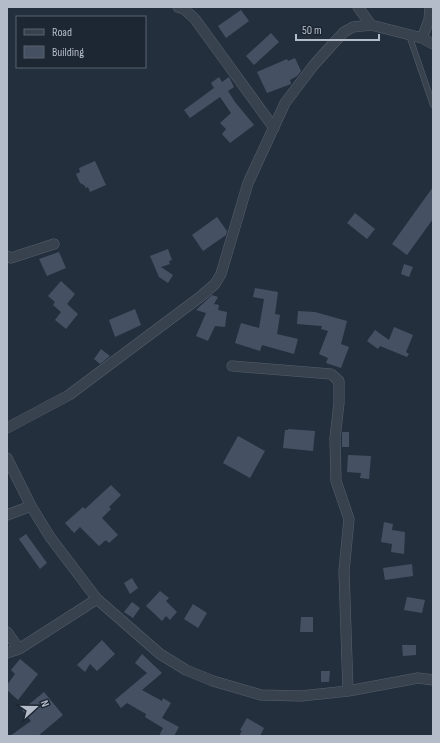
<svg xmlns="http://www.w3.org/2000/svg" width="440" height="743" viewBox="0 0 440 743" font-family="'Sofia Sans Condensed',sans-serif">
<rect width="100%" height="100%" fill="#242f3e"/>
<path fill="#455162" d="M241 10 249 21 226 38 218 26Z
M271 33 279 42 254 65 246 56Z
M295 58 301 71 297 76 290 80 291 84 267 93 257 72 287 59 288 61Z
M219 77 222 82 229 77 234 87 228 91 235 102 254 125 230 143 222 134 226 129 220 123 231 113 220 97 190 118 184 110 214 88 211 83Z
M95 161 106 185 90 192 88 187 86 188 84 185 80 183 76 174 80 172 79 168Z
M433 187V219L407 255 392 244Z
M355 213 375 229 367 239 347 223Z
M217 217 227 231 226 235 203 251 192 235Z
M168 249 172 260 169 261 170 264 161 267 173 275 168 283 159 277 150 256Z
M59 252 66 268 47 276 39 259Z
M404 264 413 267 409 277 401 274Z
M61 281 75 294 67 304 78 314 66 329 55 320 61 312 53 305 55 302 48 296Z
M255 288 278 292 275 314 280 315 277 334 298 339 294 354 262 345 260 351 235 343 241 323 259 328 264 299 253 297Z
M212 295 218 297 214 304 219 305 218 310 227 312 225 327 215 326 208 341 196 336 206 313 196 310Z
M135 309 141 325 115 337 109 320Z
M298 311 315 312 347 321 341 344 349 347 341 368 326 363 328 358 319 354 328 331 321 329 322 326 297 324Z
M394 327 413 335 406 352 409 354 407 357 380 346 378 349 367 341 375 330 389 340Z
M101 349 110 356 100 364 94 359Z
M288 429 315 431 313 451 283 448 285 430H288Z
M342 432H349V447H342Z
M238 436 265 451 250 478 223 463Z
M348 455 371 456 369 479 360 478 361 473 347 472Z
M111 485 121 495 109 507 111 509 102 518 118 535 109 543 106 540 99 546 80 527 74 533 65 523 83 507 85 509Z
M384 522 393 524 392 530 405 532 404 554 391 552 392 544 381 542Z
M26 534 47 563 40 569 19 539Z
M412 564 413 576 385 580 383 568Z
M132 578 138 588 130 594 124 583Z
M160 591 169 598 166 601 177 612 170 620 166 616 162 621 146 606Z
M407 597 425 600 422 613 404 610Z
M132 602 140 608 133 618 124 612Z
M193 604 207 613 198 628 184 619Z
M301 617H313V632H300Z
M102 640 115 654 97 671 90 664 85 672 77 665Z
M402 645H416V655L403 656Z
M142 654 162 673 142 690 162 701 163 698 171 703 162 718 179 727 174 736H159L163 728 145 717 146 714 127 703 121 708 115 700 147 673 135 663Z
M20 659 38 674 18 700 7 690V685L15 674 11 670Z
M321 671H330L329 682H321Z
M44 692 63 715 38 736H10L31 721 22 710Z
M247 718 264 728 260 736H239L242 731 240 730Z"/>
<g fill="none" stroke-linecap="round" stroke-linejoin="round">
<g stroke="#565f6c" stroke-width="6">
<path id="service" d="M409 35 433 105"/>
</g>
<g stroke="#565f6c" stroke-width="11">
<path id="minor" d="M178 7 184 9 195 19 274 128
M358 7 371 25
M422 38 429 20 430 7
M7 256 11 258 54 244
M232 366 331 374 339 381V403L335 438 336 481 349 519 344 571 348 691
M7 428 69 395 200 297 215 284 221 274 248 183 285 103 313 66 330 47 344 32 353 27 371 25 422 38 433 44
M7 458 31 506 50 537 97 599 160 654 186 670 213 681 261 695 301 696 348 691 418 678 433 680
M7 515 31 506
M7 632 19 649
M7 653 19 649 97 599"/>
</g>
<use href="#service" stroke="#38414e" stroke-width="5"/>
<use href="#minor" stroke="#38414e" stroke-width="10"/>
</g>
<rect width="440" height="743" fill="none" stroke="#b4bcc9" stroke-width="16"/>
<rect x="16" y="16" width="130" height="52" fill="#1d2633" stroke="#59626f"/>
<rect x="24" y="29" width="20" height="6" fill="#38414e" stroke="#59626f"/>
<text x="52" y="36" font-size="12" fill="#b4bcc9">Road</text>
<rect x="24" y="46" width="20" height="12" fill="#455162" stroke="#59626f"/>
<text x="52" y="56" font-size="12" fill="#b4bcc9">Building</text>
<g transform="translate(36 707) rotate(69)" stroke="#1d2633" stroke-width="3" paint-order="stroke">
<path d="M0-3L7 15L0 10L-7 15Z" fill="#b4bcc9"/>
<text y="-6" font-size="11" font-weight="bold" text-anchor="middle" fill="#b4bcc9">N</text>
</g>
<path d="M296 34v6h83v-6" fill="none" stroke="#b4bcc9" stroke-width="2"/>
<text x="302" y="34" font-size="12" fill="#b4bcc9" stroke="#1d2633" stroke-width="3" paint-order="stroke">50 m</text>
</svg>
